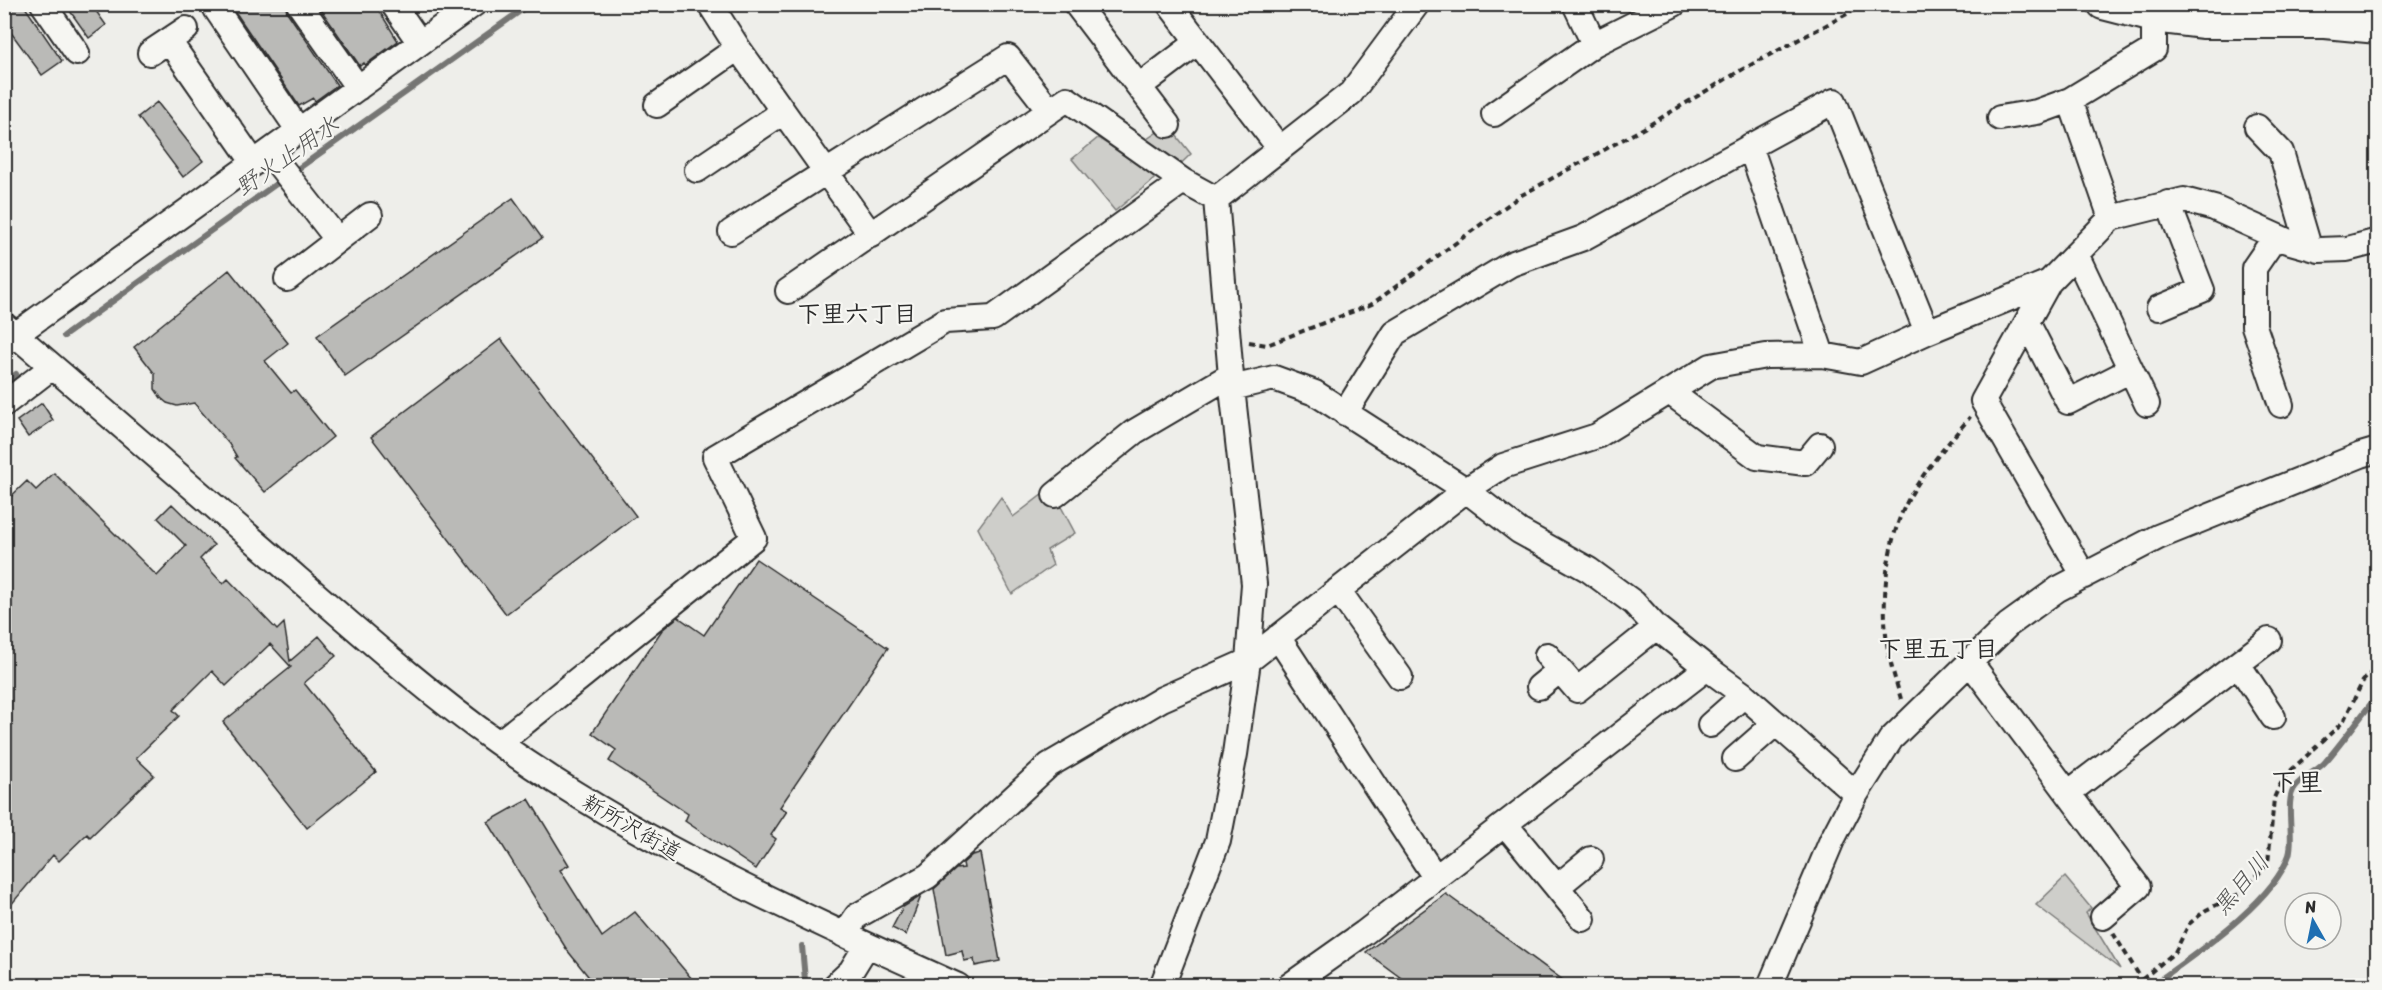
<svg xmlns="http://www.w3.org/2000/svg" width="2382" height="990" viewBox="0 0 2382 990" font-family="Sriracha,'Klee One',sans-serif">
<rect width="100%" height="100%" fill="#eeeeea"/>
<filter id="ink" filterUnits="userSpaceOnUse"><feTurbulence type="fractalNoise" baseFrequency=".0167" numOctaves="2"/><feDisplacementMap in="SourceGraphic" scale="12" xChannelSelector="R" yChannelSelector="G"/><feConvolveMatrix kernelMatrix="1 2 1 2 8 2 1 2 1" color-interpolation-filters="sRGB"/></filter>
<g filter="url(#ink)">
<path fill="#cececa" stroke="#7c7c7a" stroke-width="1.5" d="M1168 125 1191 154 1171 173 1135 147Z
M1098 138 1134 161 1155 167 1154 179 1115 211 1072 159Z
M1051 488 1075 533 1047 550 1053 565 1012 594 978 528 1001 497 1013 517Z
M2065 877 2091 908 2086 913 2120 969 2036 905Z"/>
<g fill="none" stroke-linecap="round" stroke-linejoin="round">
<path stroke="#757573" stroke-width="6" d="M292 173 530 4
M64 336 283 179
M4 384 16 374
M799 986 805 980 802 946
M2151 986C2192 956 2273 903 2289 855 2295 837 2284 800 2295 787 2303 776 2318 771 2326 761 2344 740 2360 717 2378 695"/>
</g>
<path fill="#babab7" stroke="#2b2b2b" stroke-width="1.5" d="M10 4H23L62 61 42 75 4 23V9Z
M65 4H91L106 25 89 38Z
M230 4H285L287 12 337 85 315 101 313 98 299 106Z
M317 4H375L398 41 365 65 364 63 360 66Z
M157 102 203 161 183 177 138 117Z
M513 198 542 238 345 376 317 336Z
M229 270 288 343 265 361 291 393 295 390 333 437 265 492 235 458 237 457 229 444 194 403 177 406 167 403 161 398 155 389V374L134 347Z
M501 339 636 516 506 614 371 437Z
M42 403 53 420 28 437 17 421Z
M54 473 157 576 186 546 158 518 172 504 214 545 200 559 223 584 228 579 277 630 284 623 290 661 319 636 336 656 304 683 376 772 307 828 223 722 291 667 270 644 226 686 212 671 173 710 179 716 136 758 154 775 90 837 87 834 59 861 53 855 4 913V503L27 481 36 490Z
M756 559 888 648 780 807 787 811 771 835 776 839 756 869 685 821 688 814 609 761 616 750 592 733 662 630 678 617 704 635Z
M529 799 569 865 560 870 602 937 635 912 698 986H596L567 950 488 822Z
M980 853 1000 961 975 966 974 959 964 961 962 951 946 955 934 889 956 869 964 868 963 863 972 855Z
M1446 894 1571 986H1412L1366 952Z
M921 896 906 935 892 928 903 907Z"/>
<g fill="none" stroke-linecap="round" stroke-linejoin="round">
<g stroke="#2b2b2b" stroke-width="28">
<path id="minor" d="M43 4 77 53
M299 4 358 88
M393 4 420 43
M710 4 738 48 871 235
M1076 4 1168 125
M1169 4 1280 149
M1575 4 1594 44
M2217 4 2228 23
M216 9 299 131
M169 41 254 163
M150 53 186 29
M1140 86 1198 42
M2070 100 2111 218
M657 105 738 48
M1494 114 1594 44 1674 4
M2000 118 2037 112 2070 100 2154 49V17
M2257 127 2281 152 2309 247
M1750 146 1822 355
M269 152 337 239
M697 170 783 112
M731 232 1008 57 1050 111
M2276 236 2254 268V326L2281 405
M2076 254 2147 404
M287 279 370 215
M788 291 1067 99 1183 181 1216 199
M2159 308 2202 290 2168 203
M2027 322 2068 402 2131 370
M4 325C103 409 200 494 297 578 363 635 427 692 497 742 641 844 798 914 958 986
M4 343 474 4
M1232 388 1274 378 1315 393 1466 490 1519 531 1589 570 1634 603 1656 627 1707 668 1744 695 1856 794
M1671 393 1757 457 1805 463 1820 445
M4 404 52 367
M1345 413 1395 333 1511 264 1583 238 1834 101 1927 332
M1055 495 1134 432 1231 375
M2084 576 1983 401 2049 282 2111 218 2184 200 2214 208 2287 241 2319 250 2347 249 2378 241
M1338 590 1400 677
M1278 637 1435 877
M1547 655 1577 690 1656 627
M1970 662 2138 887 2103 917
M2238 664 2273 717
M1539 687 1560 670
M1710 725 1744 695
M499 743 754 538 715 457 945 321 993 318 1183 181
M1735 759 1776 723
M2068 793 2269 640
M1505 824 1583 919
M1557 887 1591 859
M844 935 857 916 928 876 1049 765 1162 699 1248 661 1466 490 1503 466 1597 436 1711 366 1766 356 1822 355 1861 362 1927 332 2049 282
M835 986 851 971 867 945
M1162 986 1218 841 1235 754 1248 661 1254 584 1232 388 1216 199 1351 93 1417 4
M1289 986 1364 933 1707 668
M1770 986 1832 840 1856 794 1891 739 2008 625 2058 589 2158 537 2361 455 2378 450"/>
</g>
<g stroke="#2b2b2b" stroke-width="34">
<path id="major" d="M2103 4 2154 17 2204 23H2325L2378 28"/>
</g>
<path stroke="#2b2b2b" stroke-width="4" stroke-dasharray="6 4.5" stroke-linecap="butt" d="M1249 342 1267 345 1372 304 1520 196 1644 128 1743 69 1866 4
M1901 699C1897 685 1892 670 1889 655 1880 609 1885 544 1907 502 1923 471 1948 444 1970 417
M2113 933 2142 980
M2134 986 2175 952 2189 924 2206 910 2239 894 2268 864 2274 798 2279 787 2286 775 2343 722 2363 681 2378 665"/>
<use href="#minor" stroke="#f6f6f2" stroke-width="24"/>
<use href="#major" stroke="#f6f6f2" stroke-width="30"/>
</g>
</g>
<g text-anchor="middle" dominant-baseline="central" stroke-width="4.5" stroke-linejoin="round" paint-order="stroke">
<g font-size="22" fill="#2b2b2b" stroke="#f6f6f2">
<text transform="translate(632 827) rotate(30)">新所沢街道</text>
</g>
<g font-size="24" font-style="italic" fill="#565655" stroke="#f6f6f2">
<text transform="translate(287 156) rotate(-35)">野火止用水</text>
<text transform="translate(2241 884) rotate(-49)">黒目川</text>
</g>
<g font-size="24" font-weight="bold" fill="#2b2b2b" stroke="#f6f6f2">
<text x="857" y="314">下里六丁目</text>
<text x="1938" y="649">下里五丁目</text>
</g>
<g font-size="26" font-weight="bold" fill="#2b2b2b" stroke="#f6f6f2">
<text x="2297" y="782">下里</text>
</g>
</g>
<rect width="2382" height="990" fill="none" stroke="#f6f6f2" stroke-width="24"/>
<rect x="12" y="12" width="2358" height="966" fill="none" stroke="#2b2b2b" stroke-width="2" filter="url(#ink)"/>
<g transform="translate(2313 921) rotate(351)"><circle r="28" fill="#f6f6f2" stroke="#a5a5a2" stroke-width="1.5"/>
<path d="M0-4.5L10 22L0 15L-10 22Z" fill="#1f6fb2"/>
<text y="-9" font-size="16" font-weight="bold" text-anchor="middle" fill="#2b2b2b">N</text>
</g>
</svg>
